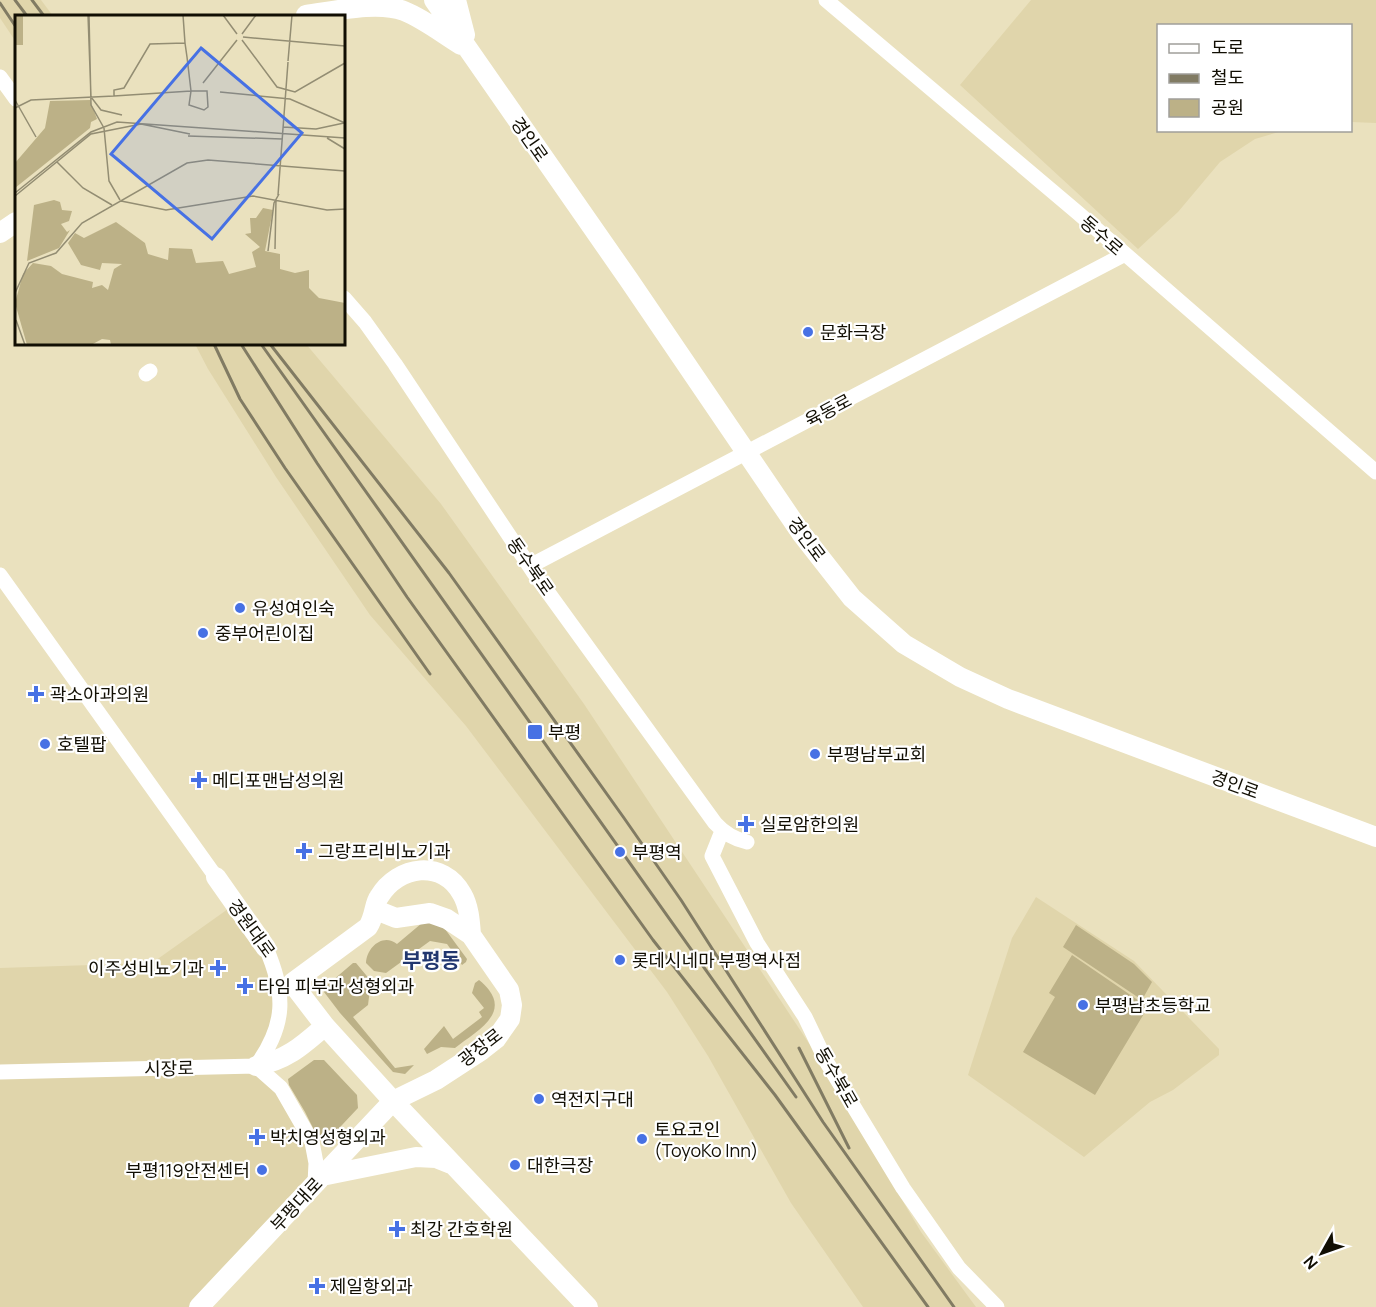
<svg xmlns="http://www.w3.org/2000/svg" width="1376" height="1307" viewBox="0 0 1376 1307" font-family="Manrope,'Noto Sans KR',sans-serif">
<rect width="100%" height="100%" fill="#eae1be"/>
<path fill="#e0d5ab" d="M0 0H41L53 16H16V42L0 18Z
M1031 0H1376V123L1351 122 1350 26H1158V130L1282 131 1255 139 1220 162 1178 212 1138 249 960 85Z
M195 344H306L441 504 584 704 816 1054 921 1232 976 1307H863L791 1203 708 1056 667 992 466 726 370 615 276 477 208 369Z
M1036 897 1134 961 1219 1049V1055L1173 1090 1150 1102 1084 1157 968 1075 1012 938Z
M235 904 266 948 281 1005 257 1066 312 1142 315 1183 199 1307H0V968L152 963Z"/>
<path fill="#bcb187" d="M432 921 445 929 467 959 466 962 462 965 447 944 430 941 386 973 374 971 366 963C367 947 383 933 397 944L422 923Z
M1076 925 1134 964 1152 982 1142 1000 1063 947Z
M1072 955 1148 1007 1095 1095 1023 1052 1055 997 1049 993Z
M353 963H356L371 981 368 1005 353 1017 395 1068 414 1065 405 1074 393 1072 340 1013 324 992 325 987Z
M479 980C483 983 486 986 489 990 509 1016 472 1034 455 1048L441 1047 427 1054 424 1049 444 1026 453 1039 482 1017 479 1012 484 1008 472 993 475 983Z
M314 1060H324L357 1095 358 1108 326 1142 319 1140 305 1112 289 1085 288 1079Z"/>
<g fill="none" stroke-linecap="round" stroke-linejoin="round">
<path stroke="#fff" stroke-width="15" d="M826 0 1078 213 1376 472
M0 77 16 99
M344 298 365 322 395 364 534 573 715 823C724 833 733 839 747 842
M146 374 150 371
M530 566 1125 254
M0 575 216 877
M722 831 712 856 757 943 805 1017 826 1061 903 1188 959 1268 997 1307
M256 1066 281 1088 312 1142 316 1163 315 1183
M256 1066C286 1025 286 994 266 948
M0 1072 256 1066"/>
<path stroke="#fff" stroke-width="20" d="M434 0 629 280 801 533 852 598 904 644 960 677 1008 699 1376 837
M456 0 465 35
M306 15C335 11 378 1 404 11 424 19 443 34 461 45
M0 233 16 222
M216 877 266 948
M471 935C470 921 469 906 462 894 443 859 398 865 379 897 374 904 375 916 368 927L292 983 325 1026 393 1101 588 1307
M256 1066C287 1060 302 1046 325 1026
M322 1176 416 1157 436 1158 451 1164
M199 1307 393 1101 436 1080 482 1050 496 1039 510 1019 512 1005 509 990 471 935 447 919 430 913 396 918 376 910"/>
<path stroke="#817b63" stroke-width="3" d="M15 0 27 16
M32 0 44 16
M0 3 16 27
M214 344 240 399 285 468 430 674
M241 344 317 463 407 597 653 940 775 1095 928 1307
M261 344 796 1097
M270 344 449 573 624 818 681 900 823 1122 954 1307
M799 1048 849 1148"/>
</g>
<g fill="#4771e4" stroke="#fff" stroke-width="2">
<circle cx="808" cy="332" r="6"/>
<circle cx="240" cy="608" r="6"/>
<circle cx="203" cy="633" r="6"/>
<path d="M33 685h6v6h6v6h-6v6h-6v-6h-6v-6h6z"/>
<rect x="527" y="724" width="16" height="16" rx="3"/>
<circle cx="45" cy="744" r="6"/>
<circle cx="815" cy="754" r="6"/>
<path d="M196 771h6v6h6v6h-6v6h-6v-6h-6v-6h6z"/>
<path d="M743 815h6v6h6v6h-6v6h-6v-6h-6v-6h6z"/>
<path d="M301 842h6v6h6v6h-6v6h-6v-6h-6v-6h6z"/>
<circle cx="620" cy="852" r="6"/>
<circle cx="620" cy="960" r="6"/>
<path d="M215 959h6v6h6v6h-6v6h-6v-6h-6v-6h6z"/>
<path d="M242 977h6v6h6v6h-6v6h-6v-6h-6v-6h6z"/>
<circle cx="1083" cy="1005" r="6"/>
<circle cx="539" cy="1099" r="6"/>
<path d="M254 1128h6v6h6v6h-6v6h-6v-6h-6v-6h6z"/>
<circle cx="642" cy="1139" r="6"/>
<circle cx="515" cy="1165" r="6"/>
<circle cx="262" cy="1170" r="6"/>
<path d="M394 1220h6v6h6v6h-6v6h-6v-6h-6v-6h6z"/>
<path d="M314 1277h6v6h6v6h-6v6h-6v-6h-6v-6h6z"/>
</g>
<g text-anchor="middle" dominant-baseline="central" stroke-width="4.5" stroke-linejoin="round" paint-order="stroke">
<g font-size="18" fill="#110e03" stroke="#fff">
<text transform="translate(530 139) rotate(55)">경인로</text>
<text transform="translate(1102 235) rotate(41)">동수로</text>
<text transform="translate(828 410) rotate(-28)">육동로</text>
<text transform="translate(807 539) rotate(53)">경인로</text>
<text transform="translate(531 566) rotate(55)">동수북로</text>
<text transform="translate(1235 784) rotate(20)">경인로</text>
<text transform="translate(252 928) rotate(54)">경원대로</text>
<text transform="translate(480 1047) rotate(-38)">광장로</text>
<text transform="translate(169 1068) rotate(-1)">시장로</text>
<text transform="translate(837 1077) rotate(60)">동수북로</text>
<text transform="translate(296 1204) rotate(-47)">부평대로</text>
</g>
<g font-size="18" fill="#110e03" stroke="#fff" text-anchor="start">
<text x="820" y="332">문화극장</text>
<text x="252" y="608">유성여인숙</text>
<text x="215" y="633">중부어린이집</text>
<text x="50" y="694">곽소아과의원</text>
<text x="548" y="732">부평</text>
<text x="57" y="744">호텔팝</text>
<text x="827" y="754">부평남부교회</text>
<text x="212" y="780">메디포맨남성의원</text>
<text x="760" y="824">실로암한의원</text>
<text x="318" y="851">그랑프리비뇨기과</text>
<text x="632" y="852">부평역</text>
<text x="632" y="960">롯데시네마 부평역사점</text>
<text x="204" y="968" text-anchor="end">이주성비뇨기과</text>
<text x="258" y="986">타임 피부과 성형외과</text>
<text x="1095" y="1005">부평남초등학교</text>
<text x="551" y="1099">역전지구대</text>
<text x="654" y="1129">토요코인<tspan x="654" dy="21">(ToyoKo Inn)</tspan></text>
<text x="270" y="1137">박치영성형외과</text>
<text x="527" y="1165">대한극장</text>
<text x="250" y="1170" text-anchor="end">부평119안전센터</text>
<text x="410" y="1229">최강 간호학원</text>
<text x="330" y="1286">제일항외과</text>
</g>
<g font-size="21" font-weight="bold" fill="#22376f" stroke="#fff">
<text x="431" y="960">부평동</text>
</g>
</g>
<g transform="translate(15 15)">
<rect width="330" height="330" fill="#eae1be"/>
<path d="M8 0V30H0V0ZM75 85 82 104 76 107 75 113 0 173V148L30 113 35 86ZM39 185 45 187 47 195 57 196 54 206 46 209 52 217 55 215 44 233 12 246 19 190ZM248 193 258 195 250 236 265 239V254L280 258 294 255V273L304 283 330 288V330H96L95 325 87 324 76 330H12L0 288 8 259 18 248 36 251 47 259 78 267 77 273 87 270 93 275 99 254 107 249 87 248 85 255 66 250 53 228 60 218 69 223 101 207 130 228 133 239 153 245 154 233 177 234 181 248 208 246 214 259 241 252 237 237 245 232 230 219 236 218 235 203H241Z" fill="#bcb187"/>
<path fill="none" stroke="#938d73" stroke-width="1.5" d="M73 0 76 82 86 95 107 100M74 0 76 90 89 113M168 0 170 28M208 0 222 19M227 19 241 0M228 22 330 31M227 25 262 72 280 77 330 48M273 46 277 0M188 68 222 25M205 77 275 84 330 108M99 81V75L109 73 135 29 170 28 172 42M0 85 21 122M0 93 16 85 99 81 176 76H192L193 92 189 95 174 90 176 76 172 42M268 112 301 114 329 108M89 113 94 166 105 185M173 121 267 124M312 123 330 134M42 147 68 173 97 190M0 178 76 117 102 107 330 123M263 180 273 47M0 181 76 119 126 109 175 119M106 186 151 195 238 181 312 195 330 194M260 234 261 184M253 236 259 188 264 179M0 278 14 248 41 238 67 208 172 148 193 145 330 156M1 305 10 330"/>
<path fill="#4771e4" fill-opacity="0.15" stroke="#4771e4" stroke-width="3" d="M186 33 287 118 197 224 96 139Z"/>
<rect width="330" height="330" fill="none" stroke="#110e03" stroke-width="3"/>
</g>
<rect x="1157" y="24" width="195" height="108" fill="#ffffff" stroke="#a09f9a" stroke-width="1.5"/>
<rect x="1169" y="44" width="30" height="9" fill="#ffffff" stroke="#a09f9a" stroke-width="1.5"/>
<text x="1211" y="54" font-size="18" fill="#110e03">도로</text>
<rect x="1169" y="74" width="30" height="9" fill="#817b63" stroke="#a09f9a" stroke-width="1.5"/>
<text x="1211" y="84" font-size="18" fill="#110e03">철도</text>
<rect x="1169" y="99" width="30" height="18" fill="#bcb187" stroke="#a09f9a" stroke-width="1.5"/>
<text x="1211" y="114" font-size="18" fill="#110e03">공원</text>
<g transform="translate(1322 1253) rotate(230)" stroke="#ffffff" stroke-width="4.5" paint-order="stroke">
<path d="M0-4.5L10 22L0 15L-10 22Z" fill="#110e03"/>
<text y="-9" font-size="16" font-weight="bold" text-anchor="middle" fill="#110e03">N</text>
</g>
</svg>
